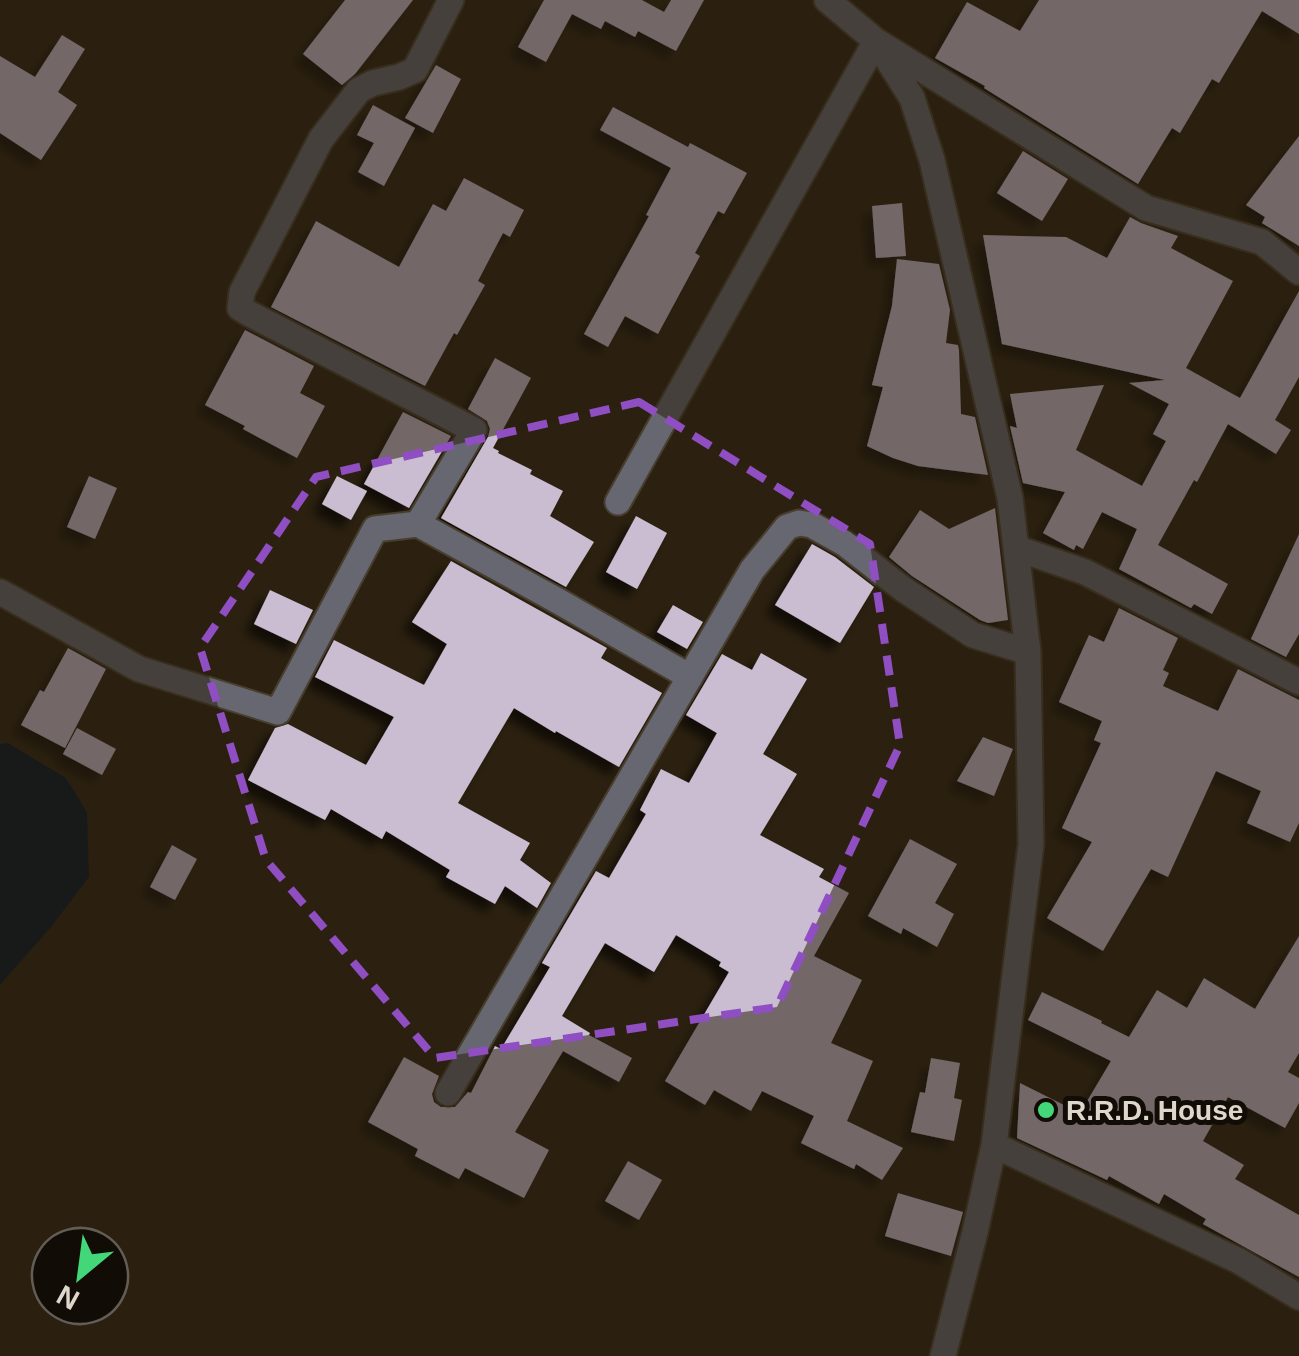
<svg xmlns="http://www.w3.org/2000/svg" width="1299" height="1356" viewBox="0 0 1299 1356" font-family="Arial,sans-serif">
<defs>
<filter id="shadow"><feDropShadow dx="-9" dy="9" stdDeviation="5" flood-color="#0009"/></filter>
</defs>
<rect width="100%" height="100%" fill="#2c2110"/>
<path fill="#001324" d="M8 743 66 778 87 812 89 877 52 926 0 985V744Z"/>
<path fill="#cabdd2" filter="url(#shadow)" d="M345 0H413L355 74 342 85 303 54Z
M544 0H642L664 12 671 0H704L676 51 638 31 635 37 605 21 601 29 572 14 546 62 518 47Z
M1039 0H1299V34L1262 11 1219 83 1212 79 1180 133 1172 128 1138 184 984 88 985 86 935 58 967 2 1020 31Z
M62 35 85 49 58 92 77 105 41 160 0 133V56L35 77Z
M436 65 461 79 433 133 405 118Z
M373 105 415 128 384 186 358 172 374 143 357 135Z
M613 107 688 147 690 143 747 173 724 214 718 211 695 253 700 256 658 334 625 316 608 347 584 334 649 216 646 215 671 168 600 130Z
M1299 136V246L1262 223 1265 217 1246 205Z
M1023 151 1068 179 1042 221 997 193Z
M464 178 524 210 510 237 503 233 478 281 485 285 457 335 454 333 425 386 271 307 316 221 399 267 433 204 446 211Z
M902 203 906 256 876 258 872 206Z
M1130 217 1141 223 1178 236 1171 248 1233 281 1186 368 1240 398 1299 291V377L1275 420 1291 430 1276 454 1228 424 1197 482 1194 480 1158 545 1228 584 1212 614 1194 604 1191 608 1119 569 1137 529 1102 512 1083 549 1076 545 1074 550 1043 533 1065 492 1023 483 1010 426 1017 428 1010 394 1104 385 1076 450 1142 486 1166 441 1153 434 1169 404 1129 383 1165 380 1002 344 983 235 1066 237 1107 258Z
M897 259 939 264 950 310 946 343 958 345 959 350 961 414 975 417 988 475 918 466 893 458 867 446 883 387 872 385 892 306Z
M245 330 314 366 300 393 325 406 297 458 243 429 245 426 205 405Z
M495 358 531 378 493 448 499 451 498 453 532 470 530 474 563 491 550 516 594 542 566 587 441 518 488 437 490 429 487 421 468 409Z
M403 412 451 436 409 508 364 484Z
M89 476 117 488 95 539 67 527Z
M337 476 367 491 351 520 322 504Z
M995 508 1008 620 988 623 980 620 912 576 889 557 920 510 949 529Z
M636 516 667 533 637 589 606 572Z
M1299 534V634L1286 657 1251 639Z
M812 544 835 557 874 587 840 643 775 605Z
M451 561 607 648 601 658 662 693 619 767 556 731 555 733 514 708 458 803 530 843 520 860 551 883 537 908 505 886 495 904 446 877 450 870 386 831 382 839 331 809 325 820 248 780 275 728 288 724 366 765 394 717 315 677 334 640 424 685 447 644 412 622Z
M270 590 313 610 296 644 254 624Z
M673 605 703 622 687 649 657 632Z
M1119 608 1178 638 1163 670 1169 673 1163 686 1218 711 1238 669 1299 700V823L1290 842 1247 823 1261 791 1216 771 1168 877 1151 869 1103 951 1047 918 1092 842 1062 828 1101 743 1094 740 1102 721 1059 702 1089 635 1104 642Z
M68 648 106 669 65 748 21 725 40 690 44 692Z
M761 653 807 679 763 754 797 774 760 835 824 869 819 877 849 893 814 956 862 980 831 1043 873 1061 847 1121 903 1148 882 1180 856 1164 854 1169 801 1143 814 1116 762 1091 751 1111 714 1090 705 1105 665 1081 729 972 719 966 721 962 676 935 654 972 605 943 562 1016 590 1033 589 1035 632 1058 619 1082 563 1051 515 1132 549 1150 524 1198 465 1168 459 1179 415 1156 418 1149 368 1122 404 1057 439 1076 432 1094 434 1102 441 1107H455L468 1092 471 1093 495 1046 501 1049 550 967 542 963 596 871 609 878 646 814 640 810 661 769 689 783 717 733 686 715 722 654 752 670Z
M77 728 116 749 102 775 63 754Z
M983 737 1013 749 994 796 957 781Z
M910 839 957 864 935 903 954 914 937 947 903 928 901 934 868 916Z
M172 845 197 859 175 900 150 887Z
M1299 936V1053L1288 1072 1299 1078V1103L1285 1128 1228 1097 1203 1141 1244 1165 1235 1179 1299 1215V1277L1203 1224 1206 1219 1164 1194 1159 1204 1109 1176 1107 1180 1017 1138 1020 1083 1080 1113 1111 1061 1028 1020 1042 992 1102 1021 1101 1023 1129 1037 1157 990 1187 1008 1204 978 1255 1009Z
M931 1058 960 1063 954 1098 962 1100 954 1141 911 1132 920 1092 925 1093Z
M628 1161 662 1180 639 1220 605 1201Z
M898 1193 963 1212 951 1256 885 1236Z"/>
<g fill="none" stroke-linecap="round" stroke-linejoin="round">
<g stroke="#483e2e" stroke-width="29">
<path id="minor" d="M827 0 876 41 912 98 932 160 1010 498 1028 652 1031 844 994 1145 975 1232 943 1356
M618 502 876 41 1146 208 1262 242 1299 272
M418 524 558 601 690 677
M1016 548 1085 572 1299 682
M0 592 139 669 278 712 375 529 418 524 474 430 248 313 240 308 242 292 321 139 359 90 373 83 399 77 415 70 451 0
M448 1093 752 570 787 527 799 523 812 525 844 543 903 589 973 635 1028 652
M994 1145 1239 1261 1299 1297"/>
</g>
<use href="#minor" stroke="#666771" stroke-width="25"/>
</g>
<path d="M0 0H1299V1356H0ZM639 402 870 544 900 745 777 1007 435 1058 266 860 200 648 316 477Z" fill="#2c2110" fill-opacity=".55" fill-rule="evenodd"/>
<path fill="none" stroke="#8f4ec2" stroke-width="8" stroke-dasharray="20 12" stroke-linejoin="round" d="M639 402 870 544 900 745 777 1007 435 1058 266 860 200 648 316 477Z"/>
<circle fill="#44d77a" stroke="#110c05" stroke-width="4" cx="1046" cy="1110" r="10"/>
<g text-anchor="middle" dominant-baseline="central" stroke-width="10" stroke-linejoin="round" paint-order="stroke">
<g font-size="28" font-weight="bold" fill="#ded7cc" stroke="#110c05" text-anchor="start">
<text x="1066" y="1110">R.R.D. House</text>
</g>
</g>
<g transform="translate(80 1276) rotate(209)"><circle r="48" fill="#110c05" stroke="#635d55" stroke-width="2.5"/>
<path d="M0-8L18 38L0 25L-18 38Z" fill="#44d77a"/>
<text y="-15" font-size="28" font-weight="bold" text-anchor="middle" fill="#ded7cc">N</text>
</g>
</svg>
